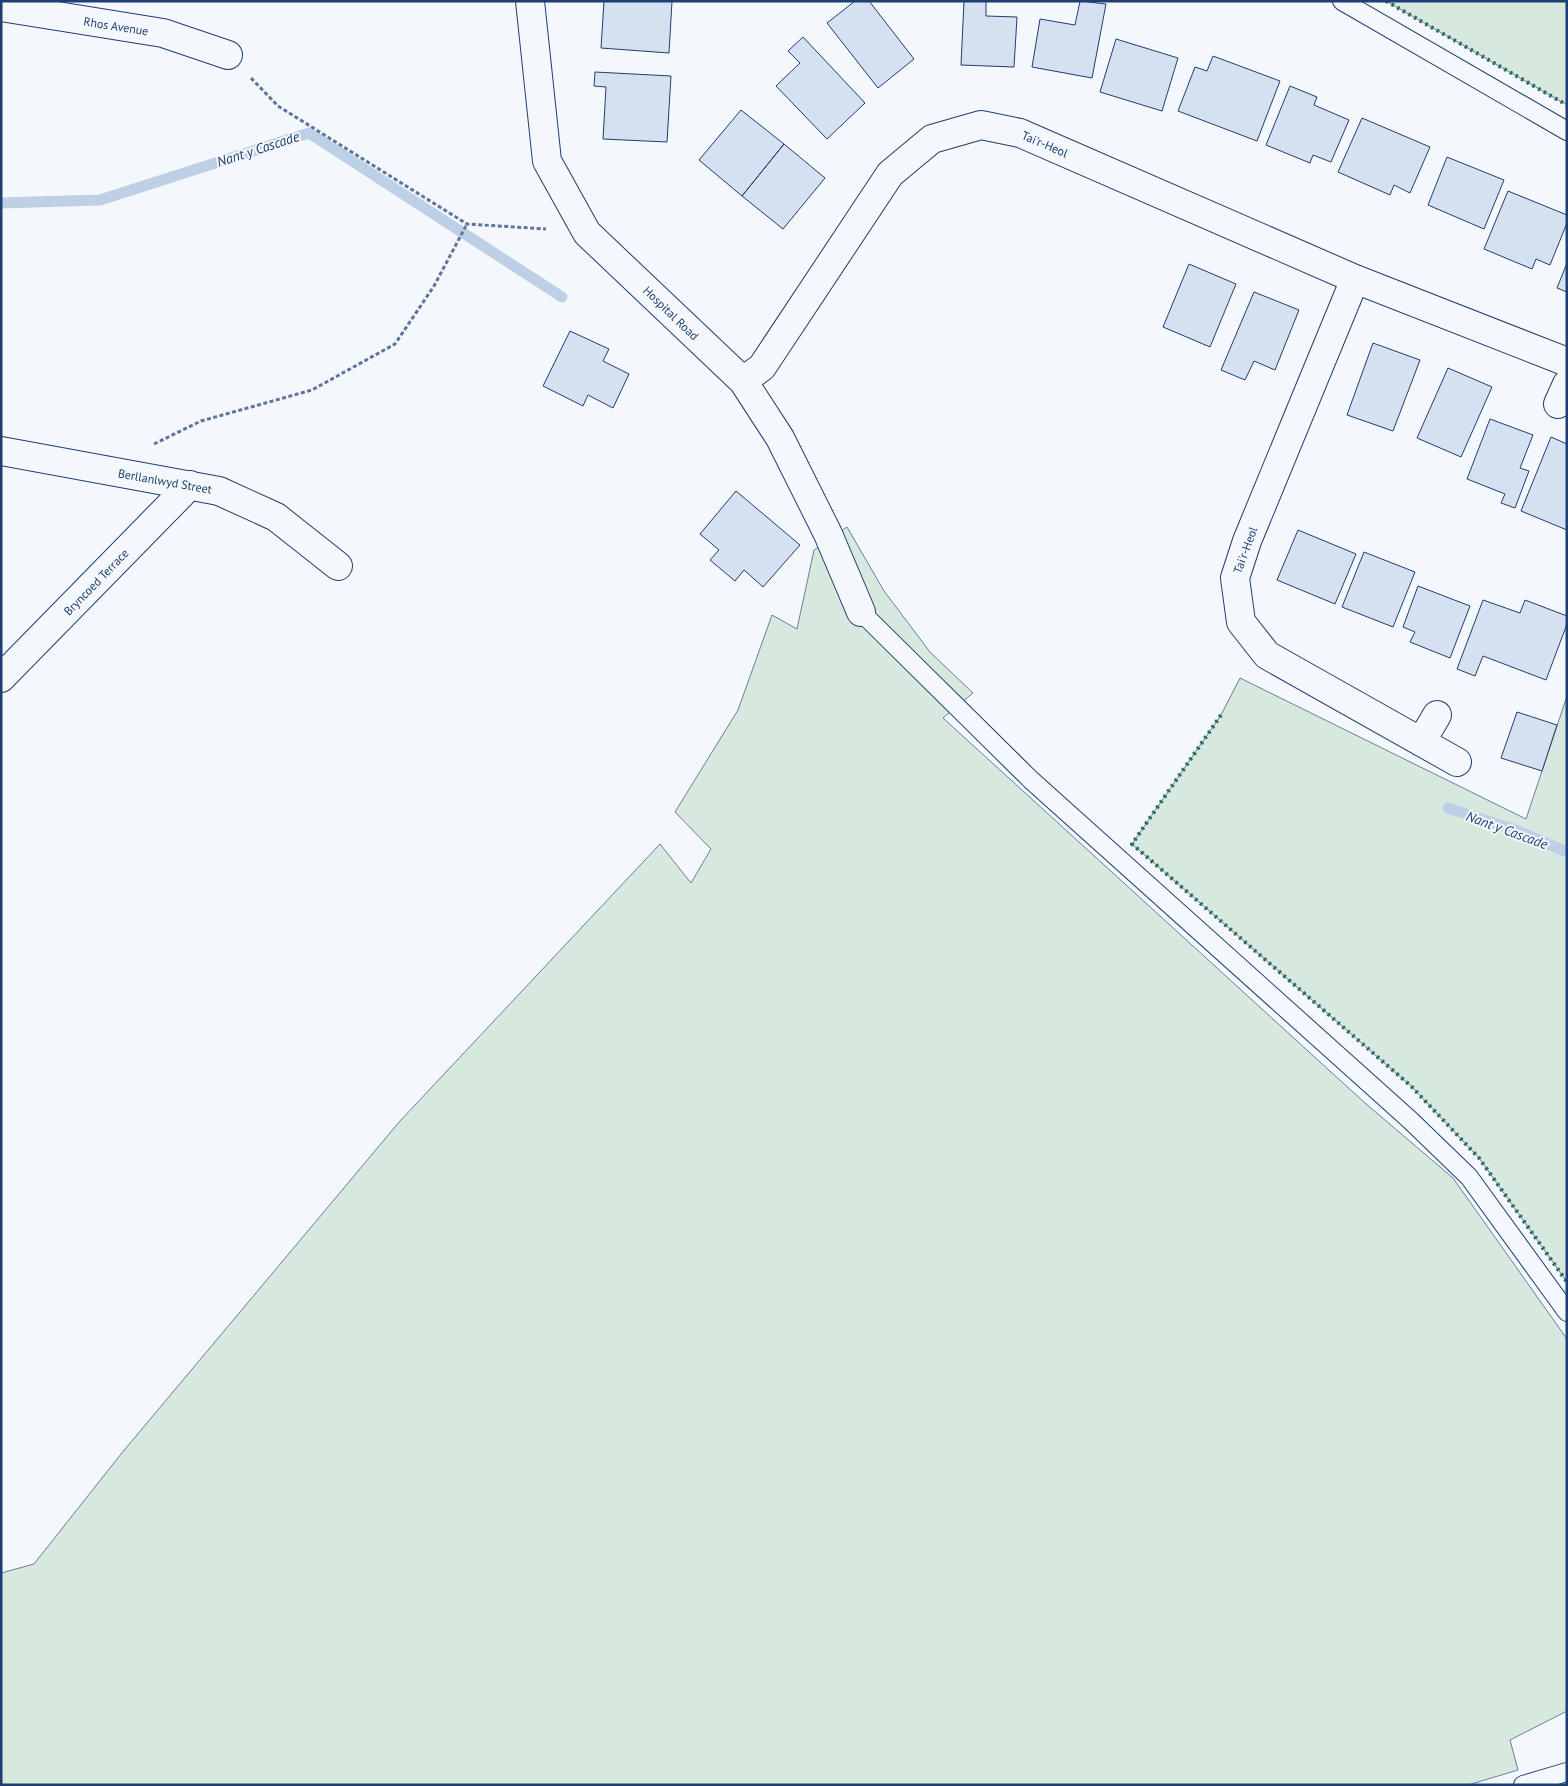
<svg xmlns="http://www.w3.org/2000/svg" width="1568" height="1786" viewBox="0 0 1568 1786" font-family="'PT Sans',sans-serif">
<rect width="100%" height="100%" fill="#f4f7fb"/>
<path fill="#d7e8df" stroke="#687fa3" d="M1386 1H1567V105Z
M847 527 884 591 930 652 973 693 943 718 1365 1103 1453 1178 1567 1339V1711L1510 1740 1518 1770 1468 1785H1V1573L34 1564 121 1454 400 1121 660 844 691 883 711 849 675 812 738 710 772 615 797 629 814 550Z
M1240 678 1526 819 1567 696V1282L1479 1158 1411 1086 1132 844 1221 715Z"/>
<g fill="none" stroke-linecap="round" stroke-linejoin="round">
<path stroke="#bed0e5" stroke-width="11" d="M1 203 100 200 309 133 562 297
M1448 808 1518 831 1567 852"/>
</g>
<path fill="#d5e0f0" stroke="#1d3f73" d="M604 1H672L669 53 601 48Z
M855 1H869L914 59 878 88 827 23Z
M964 1H986V16L1017 17 1014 67 961 65Z
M1080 1 1106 4 1092 78 1032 67 1040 19 1075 25Z
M803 37 865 103 827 139 776 86 800 63 788 51Z
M1116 39 1178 58 1162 111 1100 92Z
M1213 56 1280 81 1257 141 1178 111 1195 67 1207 71Z
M595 72 671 76 667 142 603 139 606 87 594 86Z
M1290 86 1317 97 1314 105 1349 120 1331 162 1313 155 1310 163 1266 145Z
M741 110 784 144 742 196 699 160Z
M1362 118 1430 147 1410 193 1394 185 1390 195 1338 172Z
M784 144 825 178 783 229 742 196Z
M1447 157 1504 180 1484 229 1428 205Z
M1508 191 1567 215V223L1550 265 1536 259 1532 269 1484 249Z
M1567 263V292L1557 288Z
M1189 264 1236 284 1210 347 1163 327Z
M1254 292 1299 310 1275 370 1254 361 1245 380 1221 370Z
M570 331 609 349 603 361 629 374 613 408 588 395 583 406 543 386Z
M1373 343 1420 360 1393 431 1347 415Z
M1448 368 1492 387 1461 457 1417 438Z
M1490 419 1533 435 1520 468 1529 471 1515 508 1501 503 1505 494 1467 479Z
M1551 437 1567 444V530L1521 511Z
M736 491 800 545 763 587 744 570 735 581 710 560 719 550 700 534Z
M1298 530 1356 554 1335 604 1277 580Z
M1364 552 1415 572 1393 627 1342 607Z
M1418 586 1470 606 1450 658 1410 642 1415 632 1403 627Z
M1483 600 1520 613 1525 600 1567 616V624L1546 680 1483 656 1475 676 1457 669Z
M1517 712 1557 725 1542 771 1501 758Z"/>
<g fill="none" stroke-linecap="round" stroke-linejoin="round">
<g stroke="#1d3f73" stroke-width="20">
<path id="lane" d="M1342 1 1567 131
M861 612 1031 780 1410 1120 1469 1177 1567 1312
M1523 1785 1567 1772"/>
</g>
<g stroke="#1d3f73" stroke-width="30">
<path id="street" d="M530 1 547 161 587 233 743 381 780 438 828 534 861 612
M1 7 163 33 228 55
M1355 279 1247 541 1235 578 1241 622 1267 655 1457 762
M743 381 762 367 890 174 932 139 981 125 1020 133 1355 279 1567 362
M1558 404 1567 384
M1 451 219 491 276 517 338 566
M1 678 190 485
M1421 742 1437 715"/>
</g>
<path stroke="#5e769c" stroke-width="3" stroke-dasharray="4 2.5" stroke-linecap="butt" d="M251 78 278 106 467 224 546 229
M154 444 201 421 312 390 395 344 434 286 467 224"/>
<use href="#lane" stroke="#f4f7fb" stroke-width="18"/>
<use href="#street" stroke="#f4f7fb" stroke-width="28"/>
<path stroke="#2c6c60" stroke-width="4" stroke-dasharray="2.5 4" stroke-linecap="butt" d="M1386 1 1567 105
M1221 715 1132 844 1411 1086 1479 1158 1567 1282"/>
</g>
<g text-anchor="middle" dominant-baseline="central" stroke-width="4" stroke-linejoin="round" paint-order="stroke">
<g font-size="12" fill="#1d3f73" stroke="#f4f7fb">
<text transform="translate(116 26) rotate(9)">Rhos Avenue</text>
<text transform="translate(1045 144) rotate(23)">Tai'r-Heol</text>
<text transform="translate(671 313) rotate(44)">Hospital Road</text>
<text transform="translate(165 481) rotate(10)">Berllanlwyd Street</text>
<text transform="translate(1245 550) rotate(-70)">Tai'r-Heol</text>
<text transform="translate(96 582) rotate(-46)">Bryncoed Terrace</text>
</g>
<g font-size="14" font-style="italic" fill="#1d3f73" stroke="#f4f7fb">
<text transform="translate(258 149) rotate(-18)">Nant y Cascade</text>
<text transform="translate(1507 830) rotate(20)">Nant y Cascade</text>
</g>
</g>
<rect width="1568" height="1786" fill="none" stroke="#1d3f73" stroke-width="5"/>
</svg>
